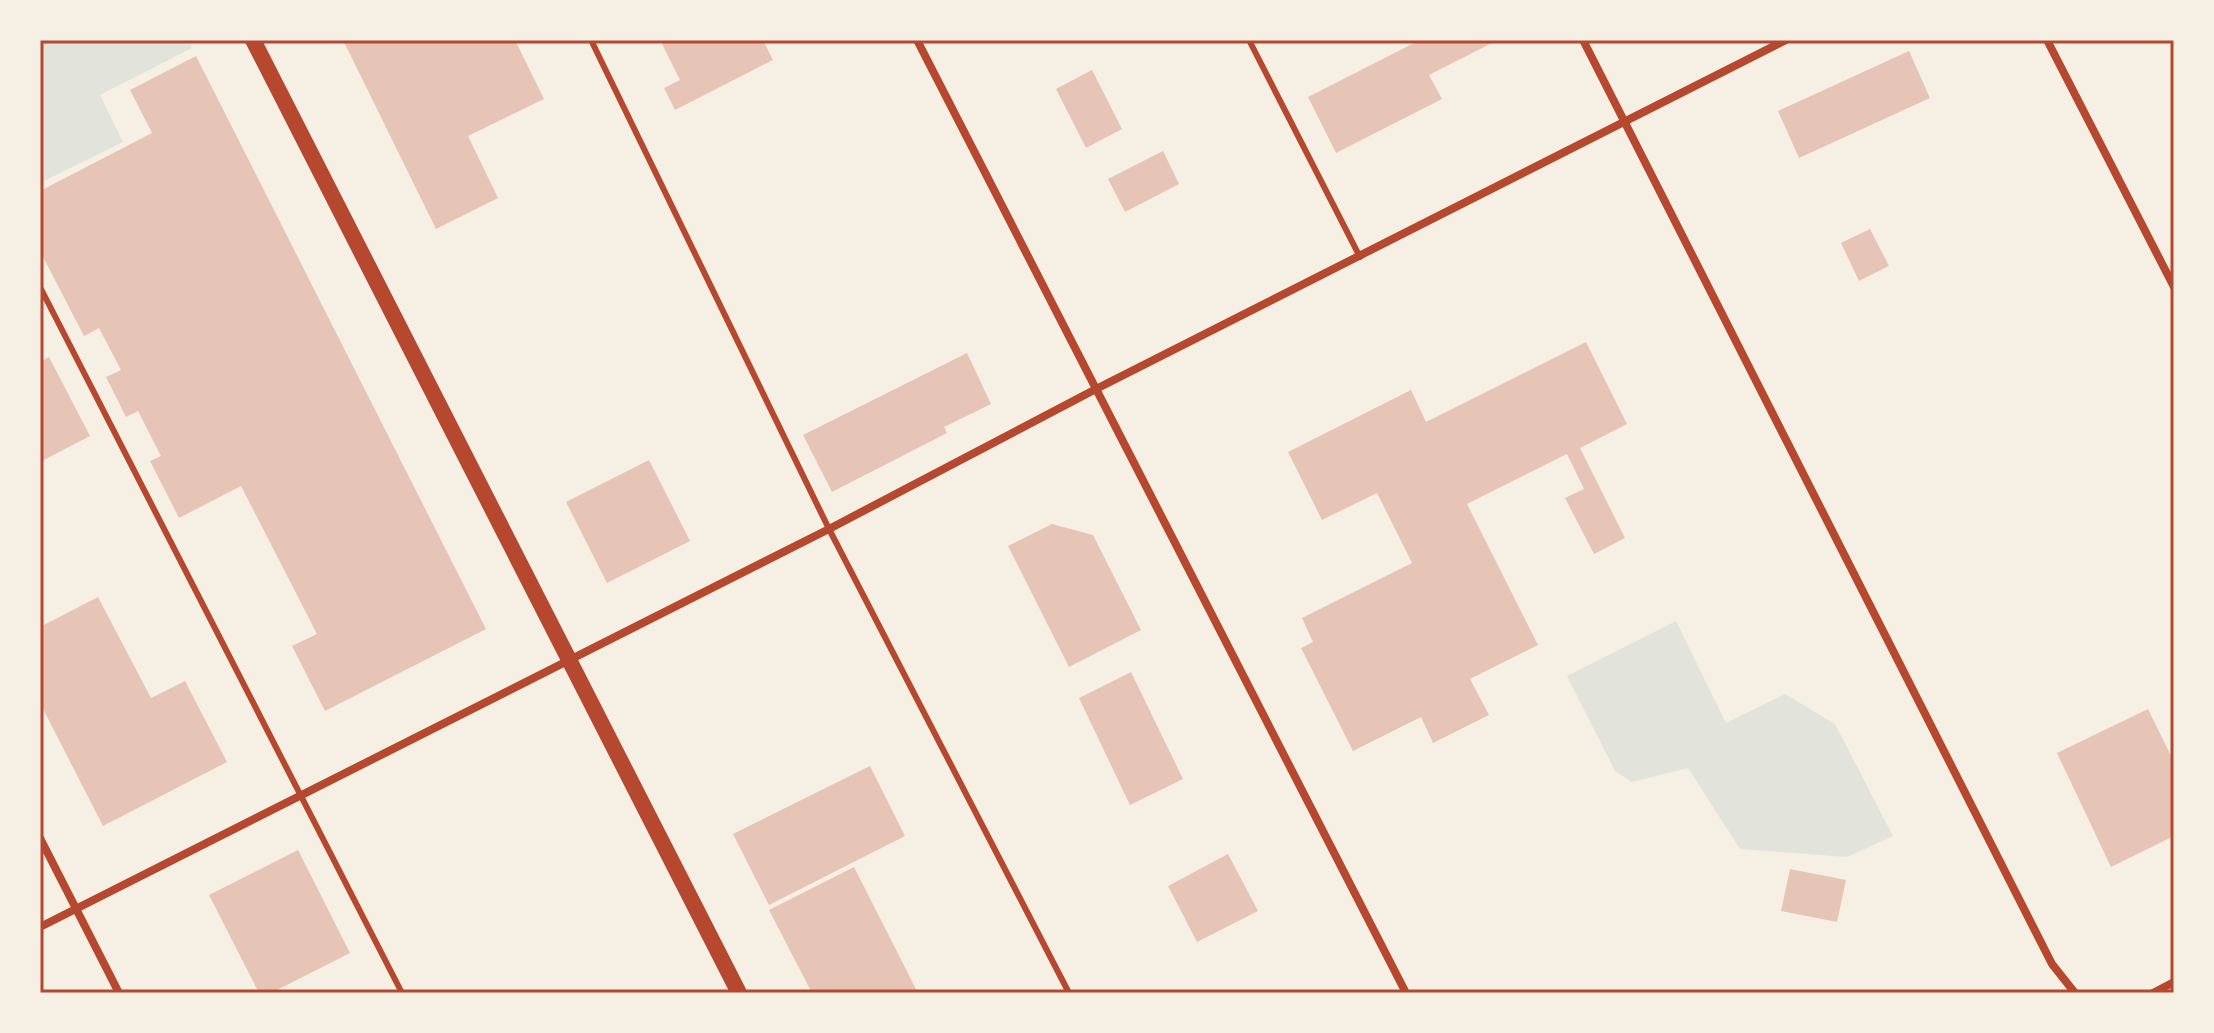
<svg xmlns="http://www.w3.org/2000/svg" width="2214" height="1033" viewBox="0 0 2214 1033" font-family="'Varela Round',sans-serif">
<rect width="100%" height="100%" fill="#f6efe4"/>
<path fill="#e2e4dc" d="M40 40H188L192 48 100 95 123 142 40 183Z
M1676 621 1726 723 1785 694 1835 724 1893 836 1847 857 1740 849 1688 768 1632 782 1615 771 1567 676Z"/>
<path fill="#e6c5b7" d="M343 40H515L544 99 468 136 498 198 436 229Z
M660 40H763L773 60 675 110 664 88 680 80Z
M1420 40H1493L1494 42 1429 75 1442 99 1336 153 1308 97Z
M1909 51 1930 98 1799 158 1778 111Z
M196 56 486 629 325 711 292 646 317 634 241 486 179 518 150 461 161 456 138 411 126 417 106 377 121 370 99 328 84 336 40 251V191L152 133 130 90Z
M1092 70 1122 129 1086 148 1056 89Z
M1163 151 1179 184 1125 212 1108 179Z
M1870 229 1889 266 1859 281 1841 243Z
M1586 342 1627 424 1580 448 1625 538 1594 554 1565 498 1584 489 1567 454 1467 504 1538 645 1470 679 1489 715 1433 743 1421 717 1353 751 1301 648 1313 642 1302 618 1412 563 1377 493 1322 520 1288 452 1411 390 1426 422Z
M967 353 991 404 944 427 947 433 832 492 803 435Z
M49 357 90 436 40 462V362Z
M649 460 690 541 607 583 566 502Z
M1052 524 1093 535 1141 630 1069 667 1008 546Z
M98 597 151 698 185 681 227 762 103 826 40 703V627Z
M1131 672 1183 779 1130 805 1079 698Z
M2148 709 2174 762V836L2111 867 2057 753Z
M870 766 905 836 769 905 733 834Z
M298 850 350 953 271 993H259L209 895Z
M1228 854 1258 911 1197 942 1168 886Z
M854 867 918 993H812L769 910Z
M1790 869 1846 880 1837 922 1781 911Z"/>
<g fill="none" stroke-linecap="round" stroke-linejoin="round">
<path stroke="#b5482f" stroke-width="6" d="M591 40 829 529 1069 993
M1249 40 1360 257
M40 287 402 993"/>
<path stroke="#b5482f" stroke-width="8" d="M917 40 1406 993
M1583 40 2052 964 2075 993
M2047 40 2174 287
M40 838 119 993
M40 927 829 529 1096 389 1786 40
M2153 993 2174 982"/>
<path stroke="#b5482f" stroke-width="16" d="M253 40 739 993"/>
</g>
<rect width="2214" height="1033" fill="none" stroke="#f6efe4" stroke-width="84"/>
<rect x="42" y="42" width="2130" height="949" fill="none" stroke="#b5482f" stroke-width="3"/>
</svg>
